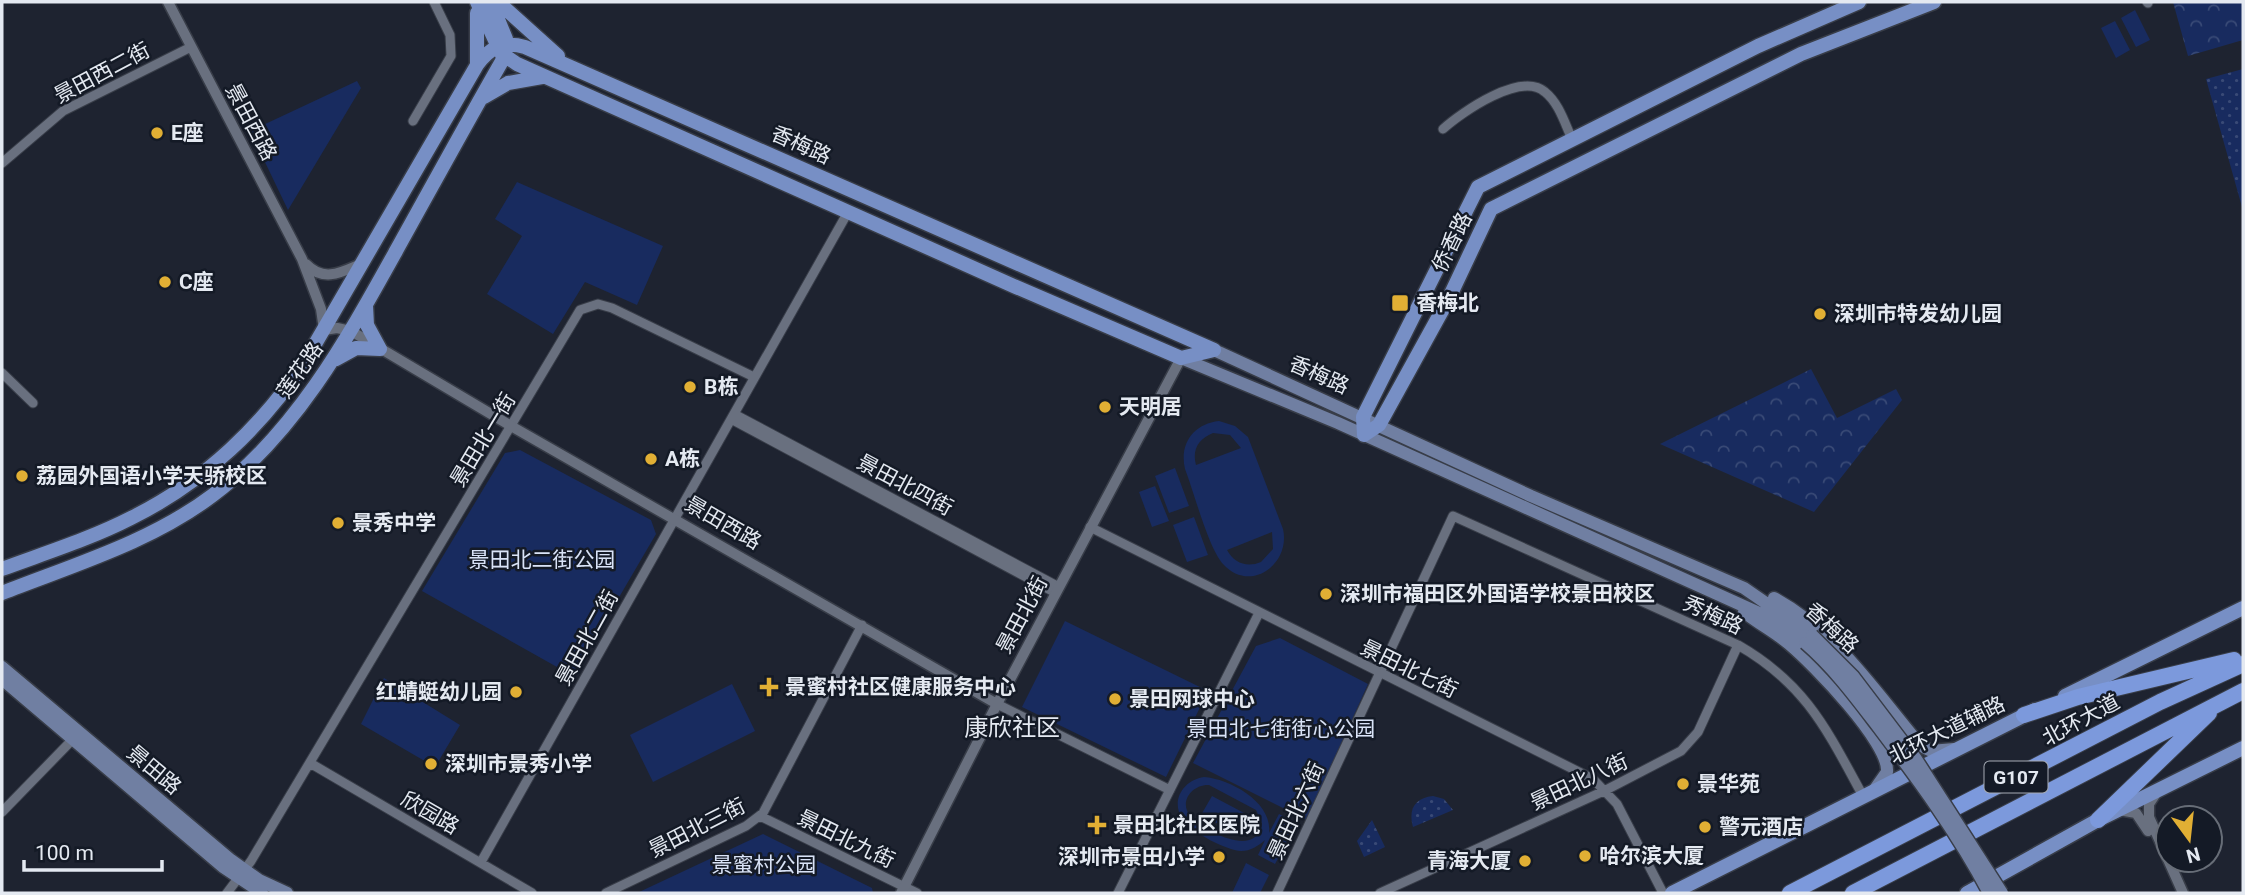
<svg xmlns="http://www.w3.org/2000/svg" width="2245" height="895" viewBox="0 0 2245 895" font-family="Roboto,'Noto Sans SC',sans-serif">
<defs>
<pattern id="grass-dots" width="8" height="8" patternUnits="userSpaceOnUse" patternTransform="scale(1.75)"><rect width="8" height="8" fill="#182b5f"/><path d="M2 2h.1M6 6h.1" fill="none" stroke="#394a76" stroke-width="1.8" stroke-linecap="round"/></pattern>
<pattern id="forest-crowns" width="20" height="18" patternUnits="userSpaceOnUse" patternTransform="scale(1.75)"><rect width="20" height="18" fill="#182b5f"/><path d="M2 6a3 3 0 1 1 6 0M12 15a3 3 0 1 1 6 0" fill="none" stroke="#394a76"/></pattern>
</defs>
<rect width="100%" height="100%" fill="#1e2330"/>
<path fill="url(#grass-dots)" d="M2243 69V207H2242L2206 79Z
M1433 796 1444 799 1453 810 1413 827C1408 809 1415 798 1433 796Z
M1372 820 1385 847 1364 857 1357 841Z"/>
<path fill="url(#forest-crowns)" d="M2173 2H2243V40L2188 56Z
M1811 369 1837 418 1896 389 1902 400 1814 512 1660 444Z"/>
<path fill="#182b5f" fill-rule="evenodd" d="M2135 10 2150 40 2136 47 2121 18Z
M2115 21 2130 50 2116 58 2101 28Z
M357 81 361 88 288 210 250 131Z
M517 182 663 246 637 305 585 282 553 334 487 294 522 236 495 219Z
M1219 421 1235 426 1248 437 1283 529C1291 564 1250 594 1223 564 1208 547 1194 492 1185 469 1179 443 1194 424 1219 421ZM1213 433 1230 435 1241 448 1196 465C1192 450 1198 439 1213 433ZM1272 532 1273 549 1261 562C1247 568 1234 563 1227 550Z
M520 450 651 520 656 534 573 676 422 591 505 453Z
M1175 468 1189 506 1169 513 1155 476Z
M1155 486 1169 521 1152 527 1139 492Z
M1194 517 1208 555 1187 562 1173 525Z
M1065 621 1208 691 1166 777 1022 707Z
M1280 638 1368 684 1307 820 1193 763 1256 646Z
M384 678 460 725 435 767 361 724Z
M732 684 755 731 653 782 630 735Z
M1204 777C1231 779 1273 803 1269 833L1279 814 1297 823 1275 864 1258 855 1265 840C1258 846 1251 851 1241 851 1226 850 1193 833 1184 821 1169 802 1183 780 1204 777ZM1209 785 1256 810 1262 823C1257 859 1207 832 1192 818 1177 803 1192 784 1209 785Z
M1212 796 1246 814 1236 833 1201 815Z
M763 834 872 888 873 893H637Z
M1246 863 1269 875 1260 893H1232Z"/>
<g fill="none" stroke-linecap="round" stroke-linejoin="round">
<g stroke="#383d48" stroke-width="11">
<path id="minor" d="M2147 2 2148 3
M413 121 451 56 450 35 434 2
M1443 129C1462 112 1521 71 1545 92 1559 103 1565 124 1572 139
M2 163 63 111 191 47
M2 373 33 403
M734 414 1059 587
M731 419 1056 593
M1090 527 1593 779 1617 804 1663 893
M997 704 1170 790
M310 763 532 893
M2 812 76 736
M760 816 917 893
M481 862 848 212
M227 893 251 861 580 310 598 304 612 308 754 377
M606 893 746 826 763 813 862 625
M1118 893 1259 613
M1277 893 1453 516 1738 645C1806 684 1827 730 1863 796
M1380 893 1606 790 1681 751 1698 732 1738 645"/>
</g>
<g stroke="#383d48" stroke-width="13">
<path id="tertiary" d="M168 2 302 259 321 309 324 330 337 328 351 331 511 426 997 704
M306 264C324 283 342 272 363 263
M2157 792 2149 804V817L2183 893
M2119 810 2136 813 2148 831
M901 893 997 704 1181 358"/>
</g>
<g stroke="#383d48" stroke-width="15">
<path id="secondary" d="M1214 350 1531 496 1744 588 1812 635
M1181 358 1338 423 1768 617 1805 643
M1774 598C1838 633 1875 692 1921 746L1931 751 1954 749
M1744 612C1759 624 1775 632 1789 644 1813 664 1890 743 1887 772L1875 789
M2 667 231 860 259 880 287 893
M2 679 223 867 262 893"/>
</g>
<g stroke="#383d48" stroke-width="17">
<path id="primary" d="M477 2 501 53 517 64 1016 287 1181 358
M498 2 558 56
M477 65V13
M484 97 508 83 542 77
M366 305 367 325 380 349
M1181 358 1214 350
M336 359 356 348 380 349
M1364 435 1379 425 1449 298 1491 209 1801 54 1934 2
M1364 435 1363 417 1478 187 1758 46 1859 2
M2 569C45 553 90 539 131 518 204 482 264 425 307 358L477 65C490 47 504 41 525 47L1214 350
M2 593C73 565 151 542 213 495 296 432 346 341 396 251 431 188 466 124 502 61L506 39 491 2
M2065 696 2243 608
M1672 893 2035 710
M1967 893 2098 820 2243 748"/>
</g>
<g stroke="#383d48" stroke-width="18">
<path id="trunk" d="M2024 715 2078 697 2234 660
M2098 820 2209 713
M1790 893 2160 702 2243 664
M1853 893 2243 691"/>
</g>
<use href="#minor" stroke="#69707f" stroke-width="9"/>
<use href="#tertiary" stroke="#69707f" stroke-width="10"/>
<use href="#secondary" stroke="#707fa2" stroke-width="12"/>
<use href="#primary" stroke="#778fc5" stroke-width="14"/>
<use href="#trunk" stroke="#7c99dc" stroke-width="16"/>
<g stroke="#383d48" stroke-width="15" stroke-linecap="butt">
<path id="secondary-bridge" d="M1812 635 1853 676 1916 759 2002 893
M1805 643C1834 668 1856 698 1879 728 1919 781 1958 834 1989 893"/>
</g>
<use href="#secondary-bridge" stroke="#707fa2" stroke-width="12"/>
</g>
<g fill="#e1af34" stroke="#141a26" stroke-width="2.5">
<circle cx="157" cy="133" r="7"/>
<circle cx="165" cy="282" r="7"/>
<rect x="1391" y="294" width="18" height="18" rx="3.5"/>
<circle cx="1820" cy="314" r="7"/>
<circle cx="690" cy="387" r="7"/>
<circle cx="1105" cy="407" r="7"/>
<circle cx="651" cy="459" r="7"/>
<circle cx="22" cy="476" r="7"/>
<circle cx="338" cy="523" r="7"/>
<circle cx="1326" cy="594" r="7"/>
<path d="M765.5 676.5h7v7h7v7h-7v7h-7v-7h-7v-7h7z"/>
<circle cx="516" cy="692" r="7"/>
<circle cx="1115" cy="699" r="7"/>
<circle cx="431" cy="764" r="7"/>
<circle cx="1683" cy="784" r="7"/>
<path d="M1093.5 814.5h7v7h7v7h-7v7h-7v-7h-7v-7h7z"/>
<circle cx="1705" cy="827" r="7"/>
<circle cx="1585" cy="856" r="7"/>
<circle cx="1219" cy="857" r="7"/>
<circle cx="1525" cy="861" r="7"/>
</g>
<g text-anchor="middle" dominant-baseline="central" stroke-width="5" stroke-linejoin="round" paint-order="stroke">
<rect fill="#141a26" stroke="#a6abb4" stroke-width="2" x="1984.5" y="761.5" width="63" height="31" rx="5"/>
<g font-size="19" font-weight="bold" fill="#e4e9f1">
<text x="2016" y="777">G107</text>
</g>
<g font-size="21" fill="#e4e9f1" stroke="#141a26">
<text transform="translate(102 73) rotate(-28)">景田西二街</text>
<text transform="translate(251 122) rotate(62)">景田西路</text>
<text transform="translate(801 145) rotate(24)">香梅路</text>
<text transform="translate(1452 242) rotate(-64)">侨香路</text>
<text transform="translate(300 370) rotate(-55)">莲花路</text>
<text transform="translate(1319 375) rotate(24)">香梅路</text>
<text transform="translate(483 440) rotate(-59)">景田北一街</text>
<text transform="translate(905 485) rotate(28)">景田北四街</text>
<text transform="translate(723 523) rotate(30)">景田西路</text>
<text transform="translate(1022 615) rotate(-62)">景田北街</text>
<text transform="translate(1713 615) rotate(25)">秀梅路</text>
<text transform="translate(1832 628) rotate(42)">香梅路</text>
<text transform="translate(587 638) rotate(-61)">景田北二街</text>
<text transform="translate(1409 669) rotate(26)">景田北七街</text>
<text transform="translate(2081 720) rotate(-28)">北环大道</text>
<text transform="translate(1947 730) rotate(-26)">北环大道辅路</text>
<text transform="translate(154 770) rotate(40)">景田路</text>
<text transform="translate(1579 782) rotate(-25)">景田北八街</text>
<text transform="translate(1296 811) rotate(-65)">景田北六街</text>
<text transform="translate(430 813) rotate(30)">欣园路</text>
<text transform="translate(697 828) rotate(-27)">景田北三街</text>
<text transform="translate(846 839) rotate(26)">景田北九街</text>
</g>
<g font-size="21" font-weight="bold" fill="#e4e9f1" stroke="#141a26" text-anchor="start">
<text x="171" y="133">E座</text>
<text x="179" y="282">C座</text>
<text x="1416" y="303">香梅北</text>
<text x="1834" y="314">深圳市特发幼儿园</text>
<text x="704" y="387">B栋</text>
<text x="1119" y="407">天明居</text>
<text x="665" y="459">A栋</text>
<text x="36" y="476">荔园外国语小学天骄校区</text>
<text x="352" y="523">景秀中学</text>
<text x="1340" y="594">深圳市福田区外国语学校景田校区</text>
<text x="785" y="687">景蜜村社区健康服务中心</text>
<text x="502" y="692" text-anchor="end">红蜻蜓幼儿园</text>
<text x="1129" y="699">景田网球中心</text>
<text x="445" y="764">深圳市景秀小学</text>
<text x="1697" y="784">景华苑</text>
<text x="1113" y="825">景田北社区医院</text>
<text x="1719" y="827">警元酒店</text>
<text x="1599" y="856">哈尔滨大厦</text>
<text x="1205" y="857" text-anchor="end">深圳市景田小学</text>
<text x="1511" y="861" text-anchor="end">青海大厦</text>
</g>
<g font-size="21" fill="#d9e3f7" stroke="#141a26">
<text x="542" y="560">景田北二街公园</text>
<text x="1281" y="729">景田北七街街心公园</text>
<text x="764" y="865">景蜜村公园</text>
</g>
<g font-size="24" fill="#e4e9f1" stroke="#141a26">
<text x="1012" y="728">康欣社区</text>
</g>
</g>
<rect width="2245" height="895" fill="none" stroke="#e4e9f1" stroke-width="7"/>
<g transform="translate(2189 839) rotate(165)"><circle r="33" fill="#141a26" stroke="#676d77" stroke-width="2"/>
<path d="M0-5L12 26L0 18L-12 26Z" fill="#e1af34"/>
<text y="-10" font-size="19" font-weight="bold" text-anchor="middle" fill="#e4e9f1">N</text>
</g>
<path d="M24 860v10h138v-10" fill="none" stroke="#e4e9f1" stroke-width="3.5"/>
<text x="35" y="860" font-size="21" fill="#e4e9f1" stroke="#141a26" stroke-width="5" paint-order="stroke">100 m</text>
</svg>
